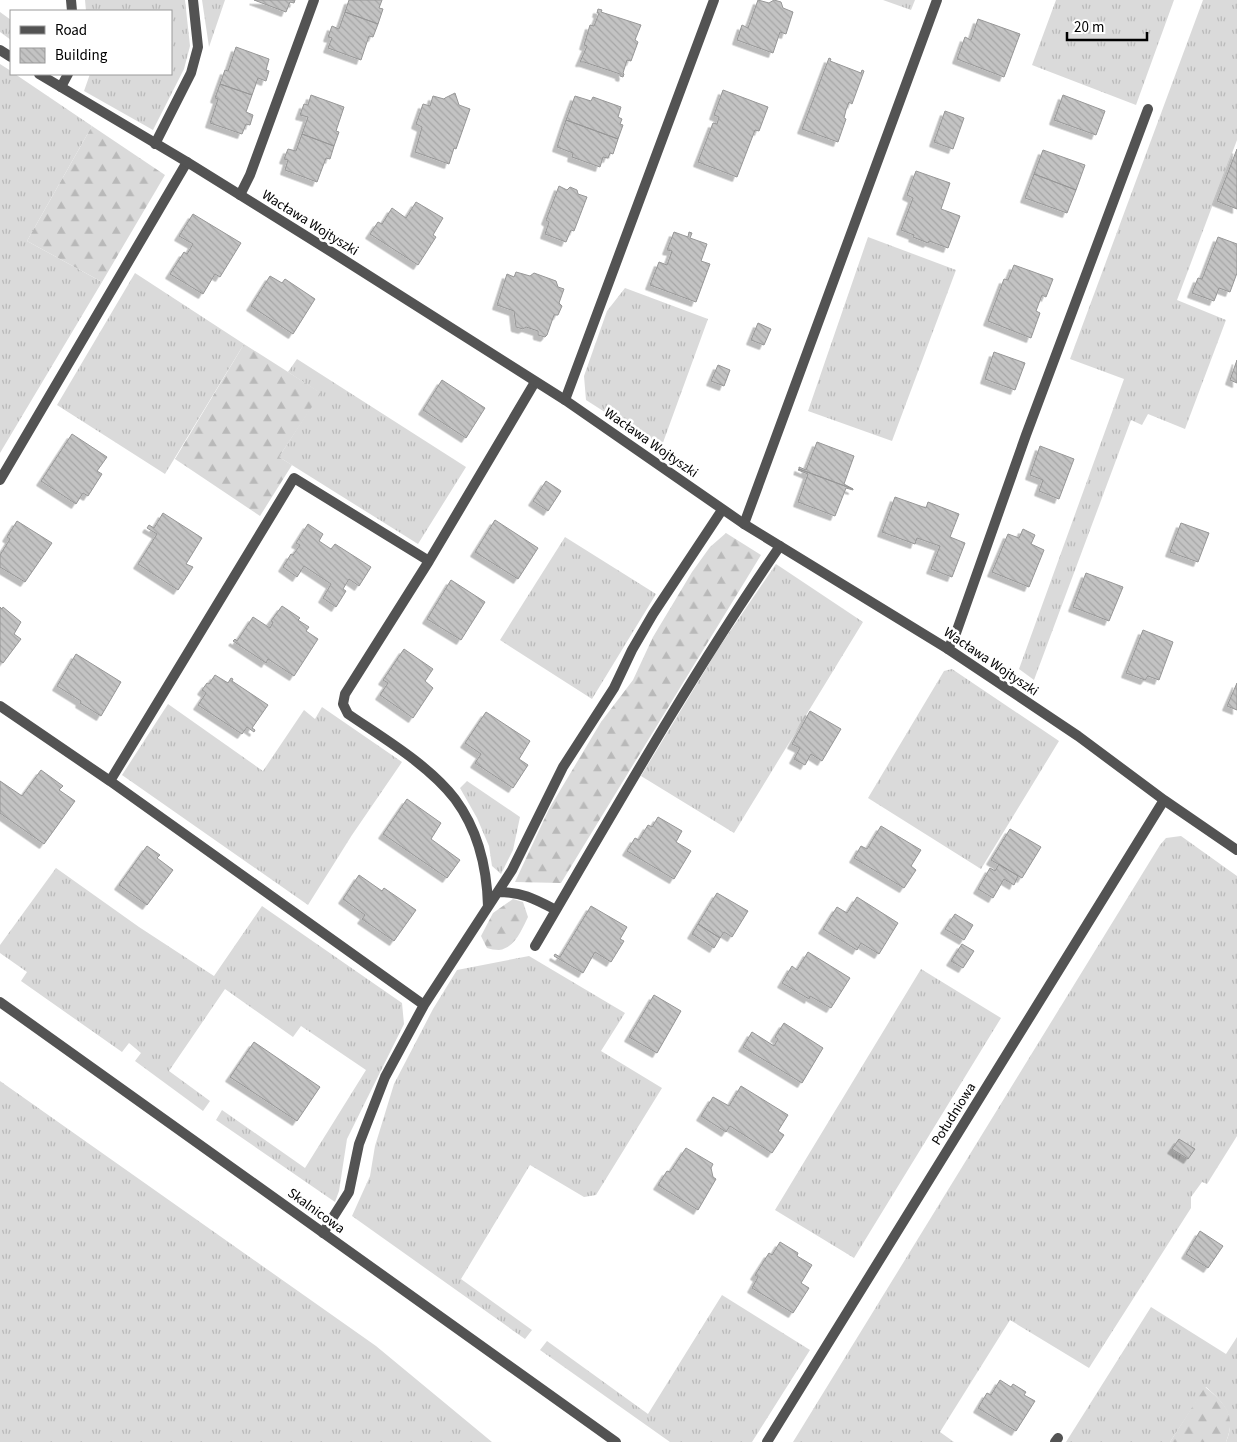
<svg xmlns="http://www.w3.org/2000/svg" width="1237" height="1442" viewBox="0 0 1237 1442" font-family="'Source Sans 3',sans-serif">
<defs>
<pattern id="grass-tufts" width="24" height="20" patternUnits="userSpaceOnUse" patternTransform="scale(1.25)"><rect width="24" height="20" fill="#dadada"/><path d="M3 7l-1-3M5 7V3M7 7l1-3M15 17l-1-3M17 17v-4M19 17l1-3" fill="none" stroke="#b9b9b9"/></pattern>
<pattern id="forest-firs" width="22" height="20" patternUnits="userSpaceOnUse" patternTransform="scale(1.25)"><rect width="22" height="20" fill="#dadada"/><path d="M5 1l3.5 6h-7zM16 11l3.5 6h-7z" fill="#b9b9b9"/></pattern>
<pattern id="building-back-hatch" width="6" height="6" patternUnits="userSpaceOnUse" patternTransform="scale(1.25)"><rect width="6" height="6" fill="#c3c3c3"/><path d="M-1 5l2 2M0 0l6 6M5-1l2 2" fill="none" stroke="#a6a6a6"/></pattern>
<filter id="shadow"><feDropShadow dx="-4.5" dy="4.5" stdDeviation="0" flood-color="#0004"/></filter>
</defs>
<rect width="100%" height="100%" fill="#fff"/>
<path fill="url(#grass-tufts)" d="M85 0H185L190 46 184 69 153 130 84 91 90 74H171V11H86Z
M202 0H225L209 47Z
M883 0H915L911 10Z
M1056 0H1174L1136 105 1032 65Z
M1203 0H1237V140L1177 300 1226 320 1185 429 1148 414 1142 425 1131 420 1034 680 1019 669 1124 379 1070 359Z
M0 12 11 20V40L0 32Z
M0 64 11 71V74H15L92 126 27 241 102 282 0 453Z
M868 237 956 270 892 441 808 411Z
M135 273 244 344 165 474 57 405Z
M625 288 708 319 661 448 586 400 584 376 607 311Z
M297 359 466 467 418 544 279 457 320 393 288 372Z
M565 537 656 594 592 699 500 640Z
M776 564 863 622 734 833 641 776 718 649Z
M952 669 1059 741 981 869 868 798 944 671Z
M168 704 263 771 304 710 315 719 322 707 402 762 352 835 308 905 122 775Z
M467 781 520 817 513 850 501 874 492 866 489 846 477 818 460 788Z
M1181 836 1237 876V1136L1207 1184 1202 1182 1191 1197V1208L1089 1368 1010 1320 940 1432 954 1442H793L1160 845 1166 838Z
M56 868 139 927 214 976 262 906 402 1003 404 1024 347 1139 339 1191 335 1202 216 1120 222 1110 305 1168 366 1070 301 1026 293 1037 225 989 169 1071 210 1101 203 1111 135 1061 141 1053 129 1043 122 1052 21 981 27 972 0 953V945Z
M529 956 625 1013 601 1051 662 1088 596 1195 584 1197 530 1165 461 1279 532 1330 525 1339 352 1216 370 1176 375 1146 394 1084 433 1009 457 970Z
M921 969 1001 1018 854 1258 775 1210Z
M0 1081 376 1346 492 1442H0Z
M722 1295 810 1350 752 1442H670L540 1350 547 1341 648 1414Z
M1151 1307 1226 1354 1237 1337V1442H1226C1237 1416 1224 1403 1206 1387L1170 1442H1066Z"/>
<path fill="url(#forest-firs)" d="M92 126 165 175 102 282 27 241Z
M244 344 321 393 279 457 292 465 260 516 175 459Z
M726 533 761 555 561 883 515 882 549 809 601 722 633 680 653 637 692 572 710 547Z
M513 899 523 902 528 917C522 929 515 948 499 950 495 950 490 949 487 948L481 936 493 913Z
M1205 1387C1225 1403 1237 1415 1226 1442H1170Z"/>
<path fill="url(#building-back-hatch)" stroke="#979797" filter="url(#shadow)" d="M254 0H295L294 3 290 2 286 12Z
M349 0H382L379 8 383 9 378 24 345 12Z
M758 0 769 3 774 0 781 2 783 8 793 12 786 34 780 32 773 53 737 40 742 25 748 28Z
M598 9 602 10 601 12 641 25 635 40 638 42 631 61 627 60 623 73 624 74 623 77 620 76V74L584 62H580L587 46 584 45 590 25 594 26 599 13H597Z
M345 12 378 24 373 37 369 36 361 60 328 48 332 38 328 37 332 26 339 29Z
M978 19 1020 34 1004 77 957 59 965 37 971 40Z
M236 47 269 59 266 70 269 71 266 81 258 78 252 95 220 84 225 70 228 71Z
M829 58 831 59 830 61 861 73 862 70 864 71 852 104 849 102 846 110 844 118 846 119 838 142 802 129Z
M220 84 252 95 246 112 253 115 250 125 246 124 242 134 210 123 218 99 215 98Z
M723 90 768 107 759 131 755 130 737 177 698 162 713 123 717 124 719 117 714 115Z
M455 93 459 105 470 109 456 149 454 148 449 164 415 152 422 127 416 124 423 104 430 106 433 96 444 99 445 98Z
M311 95 344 107 336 131 339 132 334 146 302 134 308 117 300 115 304 104 308 105Z
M1063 95 1105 111 1096 135 1054 120Z
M575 96 591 101 593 97 621 107 618 117 622 119 620 124 623 125 618 139 566 120Z
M945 111 964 118 953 149 934 142Z
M566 120 618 139 613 154 610 153 608 158 603 157 600 167 572 157 573 153 557 147Z
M302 134 334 146 330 159 326 158 317 182 285 170 288 160 284 159 288 149 296 151Z
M1237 149V209L1217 201Z
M1043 150 1085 165 1076 190 1034 174Z
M916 171 950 183 941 209 960 216 948 248 929 241 928 243 913 237 914 235 901 230 913 198 907 195Z
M1034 174 1076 190 1067 213 1025 198Z
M559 186 567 190 570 187 577 190 578 194 587 197 574 231 571 230 566 242 545 234 549 222 546 220Z
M416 202 443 218 433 235 436 237 418 265 370 234 378 222 382 224 392 208 406 218Z
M193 214 241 243 220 277 215 274 203 294 170 274 184 252 187 254 193 244 179 236Z
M674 232 688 237 689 232 692 233 690 238 707 244 701 261 710 264 696 302 650 285 659 262 667 265 672 251 667 250Z
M1218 237 1237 244V273L1230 292 1219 288 1214 301 1192 293 1198 278 1202 279Z
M1014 265 1053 279 1046 297 1042 295 1036 311 1040 313 1031 338 988 321 1004 279 1008 280Z
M516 272 530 276 534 273 556 281 558 287 564 289 559 303 562 306 558 315H554L547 335 545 337 538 335V331L526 327 523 329 516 327 514 311 497 305 507 274 514 277Z
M270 276 282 283 285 279 315 299 293 334 251 306Z
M758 323 771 329 764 345 751 340Z
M994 352 1025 363 1015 390 985 379Z
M1237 360V383L1230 380Z
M718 365 730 370 724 386 711 381Z
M442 380 485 408 466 438 423 410Z
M72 434 107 457 97 471 102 474 88 496 83 493 76 504 41 481Z
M817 442 854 456 844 484 853 489 799 469V467L806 470Z
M1040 446 1074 459 1059 499 1039 491 1043 480 1030 475Z
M799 469 853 489V490L846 488 835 516 798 502 808 474 798 470Z
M546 481 561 491 548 511 533 501Z
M895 497 926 508 928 502 959 514 950 537 965 543 952 577 931 569 940 546 917 538 915 544 882 532Z
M163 513 202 538 186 564 193 567 178 590 138 564 157 534 147 528 149 525 154 528Z
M495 520 538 548 518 579 475 552Z
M17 521 52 543 25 582 0 567V555L10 539 7 537Z
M1181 523 1209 533 1198 562 1170 552Z
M308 524 323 534 319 541 331 549 335 544 371 567 359 586 349 579 343 589 346 591 336 607 323 598 331 584 304 566 297 577 283 567 291 554 293 555 300 545 296 543Z
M1023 529 1035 535 1031 544 1044 550 1029 587 992 572 1008 534 1019 538Z
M1086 573 1123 587 1109 621 1073 607Z
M451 580 485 602 461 640 427 619Z
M282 606 300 618 298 620 309 627 306 631 318 639 294 676 268 659 266 663 233 641 235 639 237 641 253 617 270 628 273 622 271 621Z
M0 607 2 609 3 607 21 622 14 634 21 639 3 663 0 661Z
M1143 630 1173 642 1159 680 1148 676 1145 680 1126 673Z
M404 649 433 669 425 681 433 688 413 718 380 695 388 683 383 680Z
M76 654 121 682 101 716 80 703 81 701 57 686Z
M215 675 228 683 231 678 233 679 232 681 268 705 252 728 255 730 254 732 247 727 242 734 198 705 206 693 202 690 207 683 209 684Z
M1237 683V710L1227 706Z
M810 711 841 729 822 761 811 754 805 765 794 759 800 748 792 744Z
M486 712 530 741 519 759 528 765 513 788 475 763 481 754 465 743Z
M41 770 63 786 59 790 75 801 44 844 0 813V781L22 796Z
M407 799 441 823 431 839 460 860 447 878 383 834Z
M658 817 682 831 676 842 691 851 674 879 627 851 635 838 639 840 648 825 652 827Z
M881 826 921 850 911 866 916 870 904 888 854 858 861 846 867 849Z
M1010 829 1041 847 1022 878 991 860Z
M147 846 160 855 157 858 173 870 147 905 119 885Z
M999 864 1018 876 1014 885 1004 879 993 898 978 889 990 868 995 871Z
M359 875 382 891 384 888 416 910 394 941 362 919 365 915 343 899Z
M717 893 748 911 732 937 724 932 720 938 698 924Z
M857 897 898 923 879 954 861 943 857 950 823 929 837 907 847 913Z
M591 906 627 927 620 939 624 941 611 962 595 952 583 973 554 956 555 954 560 957Z
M955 914 973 925 964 940 945 929Z
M698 924 720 938 714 948 692 934Z
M962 944 974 951 963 968 951 961Z
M808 952 850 978 831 1008 810 996 809 999 782 983 792 966 797 970Z
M654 995 681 1011 657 1053 629 1037Z
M784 1023 823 1048 802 1083 743 1047 752 1032 774 1046 778 1039 775 1037Z
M254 1042 320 1087 297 1121 230 1077Z
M741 1086 788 1115 778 1131 784 1135 772 1153 730 1126 726 1132 701 1116 713 1097 729 1106Z
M1179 1139 1195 1149 1188 1159 1172 1149Z
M686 1148 713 1164 711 1168 713 1177 716 1179 698 1210 658 1185 667 1171 670 1172Z
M1200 1231 1223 1246 1208 1268 1186 1254Z
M780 1242 798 1253 797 1256 812 1265 801 1283 809 1288 793 1313 752 1288 758 1277 755 1275 769 1253 772 1255Z
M1000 1380 1011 1387 1013 1384 1026 1392 1024 1395 1035 1401 1016 1431 978 1408 987 1393 991 1395Z"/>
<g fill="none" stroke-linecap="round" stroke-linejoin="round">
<path stroke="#535353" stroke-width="10" d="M71 0 72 11
M61 87 68 74
M155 144 191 73 198 47 193 0
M240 195 250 175 314 0
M565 400 714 0
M0 480 187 162
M744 524 937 0
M429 561 345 694 343 704 348 714C383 738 429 765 455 799 478 830 487 869 488 906
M948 649 956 633 1026 435 1148 109
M0 706 110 781
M498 892C523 892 535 899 556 910
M535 946C614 811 691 675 780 546
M424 1005 110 781 294 478 429 561 535 382
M323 1233 349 1192 359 1144 385 1077 424 1005 512 870 563 767 614 688 632 650 653 614 722 510
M1055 1442 1058 1438"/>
<path stroke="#535353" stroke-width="10" d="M0 50 11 57
M39 74 187 162 330 251 565 400 744 524 948 649 1078 736 1164 800 1237 850
M767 1442 1164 800"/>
<path stroke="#535353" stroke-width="10" d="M0 1002 616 1442"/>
</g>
<g text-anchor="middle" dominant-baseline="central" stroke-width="5" stroke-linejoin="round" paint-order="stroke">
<g font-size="14" fill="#000" stroke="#fff">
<text transform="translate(310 223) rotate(32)">Wacława Wojtyszki</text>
<text transform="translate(651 443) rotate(35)">Wacława Wojtyszki</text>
<text transform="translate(991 662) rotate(34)">Wacława Wojtyszki</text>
<text transform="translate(954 1114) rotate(-58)">Południowa</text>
<text transform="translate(316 1211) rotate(36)">Skalnicowa</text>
</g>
</g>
<rect x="10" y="10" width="162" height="65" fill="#ffffff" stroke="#999999"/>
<rect x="20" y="26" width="25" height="8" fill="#535353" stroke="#999999"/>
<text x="55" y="35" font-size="15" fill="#000000">Road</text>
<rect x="20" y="48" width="25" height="15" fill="url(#building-back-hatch)" stroke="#999999"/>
<text x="55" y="60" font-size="15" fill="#000000">Building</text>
<path d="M1067 32v8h80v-8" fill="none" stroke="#000000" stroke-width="2.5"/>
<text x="1074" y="32" font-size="15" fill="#000000" stroke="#ffffff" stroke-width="4" paint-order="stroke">20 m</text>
</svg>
